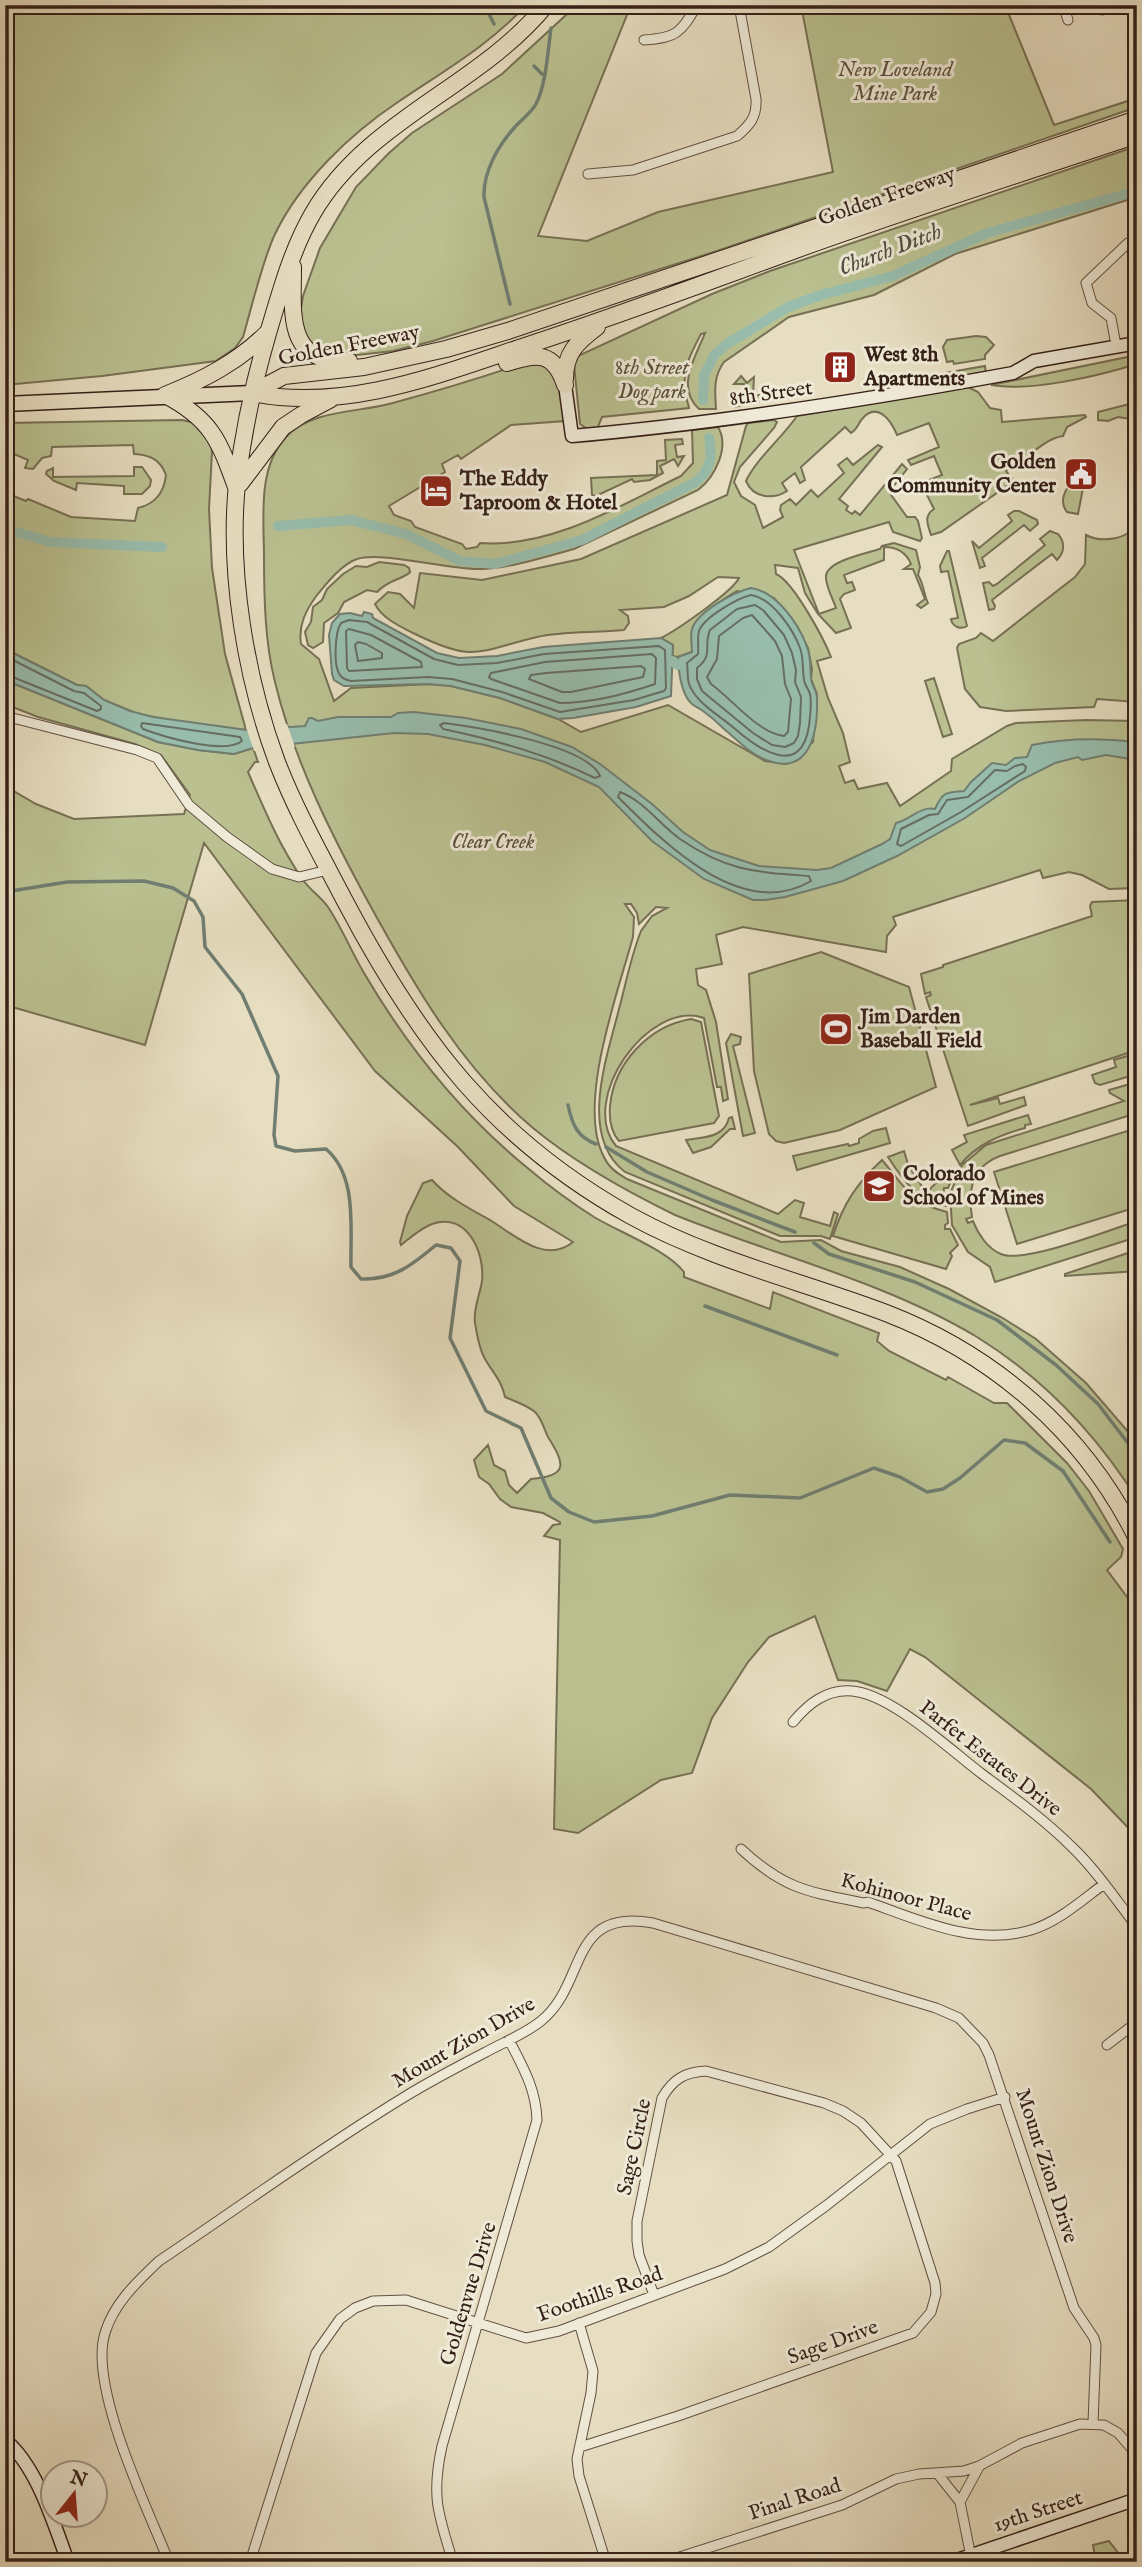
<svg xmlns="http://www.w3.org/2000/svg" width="1142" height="2567" viewBox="0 0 1142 2567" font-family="'IM FELL English',serif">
<rect width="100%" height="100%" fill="#e7dec1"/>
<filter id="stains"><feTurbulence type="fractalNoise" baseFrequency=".00286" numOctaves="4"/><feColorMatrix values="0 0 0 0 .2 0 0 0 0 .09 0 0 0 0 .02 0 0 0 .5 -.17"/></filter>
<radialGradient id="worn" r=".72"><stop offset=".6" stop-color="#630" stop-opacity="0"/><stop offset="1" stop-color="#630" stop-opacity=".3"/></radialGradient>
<path fill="#bac090" stroke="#777054" stroke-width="2" d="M5 5H526C490 45 442 72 398 102 350 134 300 182 275 234 262 262 252 306 243 337L235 348 216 361 102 376 5 385Z
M573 5H631L538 236 587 241 658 212 833 172 801 5H1005L1054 125 1137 98V107L717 251 433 341 393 351 339 357 311 348 299 321 303 296 320 248 356 187 389 153 412 133 502 74 566 15Z
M1137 146V197L955 254 874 295 789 317 724 362C713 377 715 391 716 409H699C675 387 696 356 705 333L701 334C691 353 682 369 685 391 686 397 688 403 689 408L602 417 597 429 586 428 580 424 574 365V360L580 355 712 294 770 271Z
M976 336 986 337 994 345 985 355V359L954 364 953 361 947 362 943 347 947 340Z
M1137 355V364C1098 376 1031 392 991 385Z
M524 363H548L559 379 565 421 511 425 461 459 458 455 442 464 445 472 389 506 394 515 411 521 415 527 462 544 466 549 477 547 480 543C552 548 619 506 681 476L693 463 692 430 718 427C730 447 715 477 698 490L574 549C544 557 511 568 480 569 449 570 381 551 357 559 342 564 327 583 317 595 306 610 298 625 301 644L319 659 334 701 351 688 429 684 451 686 500 698 558 719 581 732 668 705 765 761 787 764 813 742 817 694 811 679 812 669 808 648 797 626 774 598 737 591 727 597 707 611 692 652 678 657 672 656 673 645 661 638C677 630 732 592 739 578L718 577 689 596 664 607 620 610 628 616 629 623 624 630C597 633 562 631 537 637 475 652 474 663 413 633 399 626 382 618 375 604L388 592 400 594 414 608 420 573 482 580 581 559 727 495 746 426 748 423 774 420 777 422 774 428 740 467 734 482 741 496 755 505 763 528 783 517 780 510 781 505 790 499 796 505 811 490 818 497 844 473 838 465 847 458 853 465 878 445 882 447 839 499 848 506 846 510 852 514 855 511 860 515 902 464 907 469 889 492 907 517H915L918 521 922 538 920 541 893 532 889 522 794 550 819 614 836 608C833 599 825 585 826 576 827 561 867 553 880 549L882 546 894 543 916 550 920 567 918 575C924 584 924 596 928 603L921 608 917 605 925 599 913 569H904L911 564C906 552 897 547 884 547V560L844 575 847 583 852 582 855 590 844 594 840 599 851 628 836 633 818 614 805 593 798 568 775 565 776 574C793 581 824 639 831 657L817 661 828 698 843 733 850 762 839 766 845 783 854 780 858 789 887 783 900 806 951 771 952 759 1007 726 1016 723 1086 720 1137 721V888L1109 889 1082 875 1069 872 1043 878 1040 870 893 917 896 925 887 936 886 952 743 927 716 935 722 964 696 969 698 985 706 990 716 1022 728 1099 723 1101 721 1087H717L704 1018C648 999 578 1100 616 1146L778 1214 795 1200 804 1203 800 1217 830 1226 834 1212 838 1214 830 1239 821 1236H780L625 1172C578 1136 607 1057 619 1009 626 983 631 956 641 931L652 916 667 908 656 907 639 924 637 913 631 904H625L634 917 633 937C618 992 576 1105 604 1157 609 1168 617 1173 627 1179L781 1242 821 1240 841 1251 900 1267 949 1289 1001 1317 1036 1339 1086 1383 1137 1442V1499C1096 1434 1043 1378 977 1337 886 1282 774 1255 675 1215 626 1191 575 1163 533 1128 462 1068 415 987 371 907 332 836 294 761 275 682 265 643 264 598 264 557 264 519 257 468 286 437 312 409 358 413 393 403 437 391 481 378 524 363Z
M985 366 986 373 925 384 927 376Z
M741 376 747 383 754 377 753 396 786 391V395L735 407V397L744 396V384H734Z
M968 387 978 392 990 408 1001 410 1002 422 1085 415 1086 417 1067 427 1063 436C1047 438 1031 454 1018 464L1015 461 1006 471 1014 481 941 532 931 535C928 525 923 516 934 509L921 483 942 475 934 456 911 465 908 460 939 447 929 423 897 435C891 420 877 401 862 419 857 425 858 429 851 433L845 427 801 467 805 480 800 483 795 473 782 483 787 491C773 500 753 498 746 481 757 458 782 438 797 416Z
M1137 402V420L1118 417 1108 421 1098 420V412Z
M182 420 195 423 211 439 212 452 209 509 212 568 225 654 246 730 201 726 138 714 104 700 86 686 77 685 5 649V495L9 497 11 495 26 501 28 499 71 517 135 521 138 508C155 504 164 493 166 475 160 459 150 455 134 454L133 445 52 447 51 456 42 458 33 469 25 468 28 460 5 450V423Z
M682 439 683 444 675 445 677 457 684 456 678 466 674 459 660 466 663 473 650 480 634 482 632 479 596 496 592 495 591 478 657 475V461L666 460 665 440Z
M134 467H142L151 480 150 486 142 494H124V486L77 483 76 490 54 481 46 474 47 471 53 468V477L134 476Z
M1074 481 1084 483 1078 514 1067 512C1059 502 1064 489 1074 481Z
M1014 511H1019L1037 520 1038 524 1030 531 1024 525 982 558 985 566 980 568 972 541 979 548 1012 521 1008 515Z
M1137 522V702L1097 699 1094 707 1006 711 980 707 965 689 957 648 959 644 976 638 981 633 993 641 1075 577 1085 564 1086 535C1101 543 1130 540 1137 522Z
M1050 531 1058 534C1065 542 1065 552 1057 560L1052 554 992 600 995 606 994 609 989 610 983 583 989 582 993 586 997 584 1045 545 1040 539Z
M947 551H949L967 626C961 630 952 627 951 619L958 618 957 613 948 571 941 572 940 566Z
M379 562 404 565 409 568 410 572C404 579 389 579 377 592L367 590 344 602 338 613 324 623 323 642 313 648 308 645 305 632 311 622 313 607 322 600 327 589 343 574 356 566 367 567Z
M934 678 952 734 943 737 925 681Z
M5 680 158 742 198 750 234 754 253 748 258 762H255L248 772C264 809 280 847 303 880 310 890 321 897 328 907 342 928 351 951 364 973 408 1048 462 1115 530 1170 550 1187 572 1203 594 1217 619 1232 667 1250 684 1272V1277L770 1309 773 1292 879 1333 877 1341 889 1351 946 1380 948 1377 994 1403H1007L1067 1463 1089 1491 1123 1549 1121 1557 1107 1570 1133 1605 1137 1615V1837L1091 1789 925 1657 910 1649 887 1691 857 1681 838 1680 815 1616 769 1637 748 1662 712 1718 692 1773 661 1780 578 1833 554 1829 560 1540 544 1536 553 1525 560 1524V1522L543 1513 511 1507 500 1499 489 1484 479 1477 474 1460 488 1445 494 1465 505 1471 509 1485 517 1493 531 1479C569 1476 565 1464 548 1437 544 1429 542 1419 535 1412 527 1405 514 1401 505 1397 502 1381 493 1373 485 1359 479 1349 477 1335 475 1323 473 1308 480 1295 482 1281 485 1252 467 1212 432 1224 421 1228 410 1238 401 1245L400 1242 407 1216 423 1183 432 1180C447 1197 470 1209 490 1220 513 1234 545 1265 573 1242L514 1206 458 1147 375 1071 204 843 145 1045 5 1005V786L36 804 74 819 184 814 190 795 161 755 135 744 38 717 5 704Z
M1137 900V1050L970 1105 998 1098 1000 1104 1024 1097 1026 1105 968 1126 926 997 931 995 930 992 925 994 921 974 943 967V965L1092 916 1090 906 1092 902Z
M821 952 909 987 936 1087 840 1130 784 1143 776 1141 769 1134 754 1071 749 974Z
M691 1019 701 1022 719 1116 714 1123 619 1141C610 1131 609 1119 610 1106 614 1063 649 1026 691 1019Z
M731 1034 741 1037 740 1044 733 1046 755 1133 743 1136 726 1043Z
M1137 1053V1074L1100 1085 1095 1083 1092 1075 1116 1067 1114 1060Z
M1137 1082V1113L1000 1156C973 1166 967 1189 972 1217L966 1219 968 1223 973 1221C978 1234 988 1249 1001 1254 1023 1264 1110 1230 1137 1221V1237L995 1282 990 1267 968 1252 952 1225 950 1194 962 1165 986 1145 1124 1101 1110 1093 1109 1090Z
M1028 1115 1031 1124 1025 1125V1128C1000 1135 977 1144 960 1165L952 1150 967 1142 964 1135Z
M732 1117 735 1129H730L711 1147 693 1153 686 1140C704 1137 724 1138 729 1118Z
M886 1128 890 1143 797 1170 793 1156 848 1144 849 1146 859 1143V1139L873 1131Z
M1137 1128V1207L1017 1244 994 1172Z
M904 1151 908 1164 926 1193 951 1168 954 1174 948 1188H944L943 1196 947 1197 946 1206C918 1202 903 1180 888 1157Z
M882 1160C905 1187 910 1203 947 1212L948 1223 945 1225V1229H950L958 1245 950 1253 952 1256 946 1269 833 1236C843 1204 857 1183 882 1160Z
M1137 1250V1271L1065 1276V1274Z
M1109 2541 1125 2562H1096L1093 2545Z"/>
<path fill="#98bdad" stroke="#707e71" stroke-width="2" d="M751 588C776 591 799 624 807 647 811 657 810 667 811 678 811 685 817 690 817 698 818 731 811 777 766 760 750 754 736 739 723 728 717 722 710 716 703 711 699 708 693 706 690 702 681 692 678 669 678 657L692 652C692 645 690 635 692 629 697 612 734 592 751 588Z
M364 612 372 614 373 618 437 653 459 658 497 656 543 647 661 638 673 645 671 696 636 707 573 718 558 719 500 698 451 686 429 684 344 686 334 680 332 674 329 635 332 623 340 614 350 613 362 616Z
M5 649 77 685 86 686 104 700 130 711 153 717 247 730 305 726 309 718H312L318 721 338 717H391L398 713 414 712 466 718 521 729 572 747 600 764 652 804 683 832 710 850 759 866 817 870 831 868 882 844 890 839 896 823C910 820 920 806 935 809 943 791 946 793 964 791L971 782 992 763 1006 765 1015 758 1027 757 1032 745C1066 738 1102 738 1137 742V760L1106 755 1082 760 1078 757 1055 763 1019 781 965 818 897 856 843 881 785 897 765 900H753L704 879 652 841 599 787 545 762 485 745 428 734 394 733 253 748 234 754 198 750 158 742 5 680Z"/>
<path fill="#e7dec1" d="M287 724 295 747 254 751 246 727Z"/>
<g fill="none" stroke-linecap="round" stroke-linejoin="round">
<path stroke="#666e62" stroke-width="2" d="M751 595C772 598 793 629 800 648 804 659 802 669 804 679 804 685 809 689 810 694 812 703 810 717 809 726 801 779 758 749 734 728 719 715 696 703 689 684 687 677 688 670 687 663L698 654C699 647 697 637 699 631 704 617 738 598 751 595Z
M755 605 763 610 784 635 792 653 796 670 795 682 801 697 800 723 798 736 794 743 785 747 772 745 753 733 702 691 697 679V668C714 655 703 646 710 630L737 609Z
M752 615 775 641 782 656 785 684 791 699 788 732 784 736C758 733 732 699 711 684L707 677 717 659 719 636 743 618Z
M349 620 367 622 434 659 458 665 497 663 544 654 659 646 665 650 666 688 664 691 634 700 560 712 502 692 452 679 428 677 351 681C347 680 342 679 340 675 333 666 335 632 341 623Z
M349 629 371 635 421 662 422 667 349 671 347 668 346 631Z
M358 642 366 644 382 653V658L358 661 355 645Z
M652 654 656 658 655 684C626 694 591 703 560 703L491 679 489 677 491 673 545 662Z
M5 656 74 691 84 693 101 706V709L97 711 5 674
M641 666 645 669 643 677 571 692H562L529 679 531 675 546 673Z
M142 723 240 737 242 741C225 755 164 737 143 729L141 726Z
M444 723C476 727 587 745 600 776L595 778C546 754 496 740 443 729L440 725Z
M1023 764 1026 767 1025 771 961 812 901 846 897 844 901 829 929 815 938 814 947 800 968 797 995 770 1007 771 1015 766Z
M620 792C644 801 659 824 680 839 727 871 754 872 809 876L811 881C742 922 664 843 618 797Z"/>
<path stroke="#707e71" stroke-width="3.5" d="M470 5 472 9 487 10 494 24
M534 66 542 74
M510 304 484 197C483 172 498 146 514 128 521 120 531 113 536 104 546 85 548 50 551 28
M5 892 67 882 144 881 173 888 194 901 203 917 205 947 242 994 278 1076 274 1135 276 1146 295 1151 326 1149C358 1176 350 1229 351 1267L361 1279C394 1280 412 1265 436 1245L451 1248 460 1261 450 1338 486 1411 521 1428 551 1498 569 1512 594 1522 652 1516 730 1495 800 1498 874 1468 900 1477 927 1492 943 1489 960 1478 1004 1440 1025 1443 1063 1471 1110 1542
M568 1105C572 1124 577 1137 596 1144
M606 1147 647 1172 712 1200 795 1232
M814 1243 829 1254 915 1282 997 1320 1056 1365 1098 1404 1137 1455
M705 1306 837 1355"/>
<path stroke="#98bdad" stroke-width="10" d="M703 400 704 376 714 355 727 344 788 307 821 295 893 276 987 233 1137 191
M278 526 351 520 406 534 460 561 495 564 582 540 694 483C711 471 713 457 709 438
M5 529 51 542 162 547
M672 661 678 665"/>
<g stroke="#615042" stroke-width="11">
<path id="street" d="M1063 5 1068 20
M1102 10 1115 5
M644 40C676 38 681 33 697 5
M588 174 633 170 737 136C750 125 757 117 756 99L739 5
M1116 345 1111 318 1092 303 1086 283 1128 243 1137 240
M5 716 137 750 157 758 189 805 227 837 272 869 299 877 328 870
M793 1722C808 1704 826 1689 852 1691 891 1694 949 1749 982 1774 1013 1797 1045 1820 1073 1848 1097 1871 1117 1901 1137 1927
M741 1849C784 1889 808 1892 864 1903L868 1902C919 1920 976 1947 1031 1930 1058 1922 1081 1901 1104 1884
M1107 2045 1137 2022
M579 2323 593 2371 591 2393 577 2459 579 2476 606 2562
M580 2447 678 2416 913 2333 931 2312 936 2294 935 2283 896 2161 861 2123 843 2111 824 2103 706 2071C685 2072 673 2079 662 2098L637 2221V2241L639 2255 654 2295
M937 2473 960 2502 972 2562
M960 2502 979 2467
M169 2562C148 2510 88 2386 105 2333 114 2303 137 2282 159 2261 241 2206 322 2147 406 2096 432 2080 459 2066 486 2052 504 2042 525 2034 541 2021 588 1983 567 1908 653 1923L936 2008 959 2018 983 2043 989 2055 1074 2308 1094 2338 1096 2345 1093 2423
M250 2562 316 2353 340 2319 355 2308 373 2301 406 2300 526 2338 559 2331 725 2269 769 2247 827 2205 930 2124 967 2109 1005 2097
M453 2562C438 2514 431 2496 442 2446L537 2120C536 2089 523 2067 509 2040
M664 2562 842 2505 896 2479 919 2474 964 2471 979 2466 1022 2443 1080 2424 1104 2425 1118 2433 1132 2449 1137 2463"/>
</g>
<g stroke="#342018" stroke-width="15">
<path id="secondary" d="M565 385 572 436C720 423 867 400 1013 373L1034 361 1137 343
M5 2440C37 2466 54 2524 68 2562
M951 2562 1137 2499"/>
</g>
<g stroke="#342018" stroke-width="17">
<path id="primary" d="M5 404 252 393"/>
</g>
<g stroke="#342018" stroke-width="18">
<path id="highway" d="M546 5C479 87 368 119 313 213 292 249 281 290 269 330 254 381 243 431 237 484 228 573 246 679 277 762 296 811 322 857 346 903 419 1041 493 1139 631 1216 711 1260 801 1281 886 1313 995 1355 1085 1433 1137 1539
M293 267C293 314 285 364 349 361
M507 363C537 353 554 351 565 385
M565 379C565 353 577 342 597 327
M252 393 284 376 364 367 446 349 508 331 1137 119
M252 393C345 412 438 375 525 346 614 317 702 284 790 252 905 210 1021 174 1137 135
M165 395C211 419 219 440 236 487
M165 395C203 380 238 362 267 333
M240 484 283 427 301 415 331 399"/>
</g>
<use href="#street" stroke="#efead7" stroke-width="9"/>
<use href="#secondary" stroke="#efead7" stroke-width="12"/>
<use href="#primary" stroke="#e7dec1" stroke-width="14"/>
<use href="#highway" stroke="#e7dec1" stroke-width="16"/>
</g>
<defs>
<g id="building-square" transform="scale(1.75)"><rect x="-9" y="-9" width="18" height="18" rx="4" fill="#8f2418" stroke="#efead7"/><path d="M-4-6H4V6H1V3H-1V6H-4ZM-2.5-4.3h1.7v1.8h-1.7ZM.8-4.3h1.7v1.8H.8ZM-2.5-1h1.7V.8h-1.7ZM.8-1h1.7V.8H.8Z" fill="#fff"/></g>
<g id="civic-square" transform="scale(1.75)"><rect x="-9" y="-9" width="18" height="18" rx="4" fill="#8f2418" stroke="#efead7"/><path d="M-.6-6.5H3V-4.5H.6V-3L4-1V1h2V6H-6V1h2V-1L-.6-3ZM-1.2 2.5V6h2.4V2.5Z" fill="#fff"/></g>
<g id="hotel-square" transform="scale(1.75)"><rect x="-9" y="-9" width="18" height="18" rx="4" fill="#8f2418" stroke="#efead7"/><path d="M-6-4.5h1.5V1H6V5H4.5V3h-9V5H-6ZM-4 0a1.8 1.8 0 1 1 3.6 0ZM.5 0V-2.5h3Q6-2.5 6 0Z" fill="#fff"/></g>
<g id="stadium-square" transform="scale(1.75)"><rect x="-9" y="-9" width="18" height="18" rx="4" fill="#8f2418" stroke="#efead7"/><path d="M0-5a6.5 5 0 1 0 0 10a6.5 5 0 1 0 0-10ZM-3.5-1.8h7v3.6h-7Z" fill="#fff"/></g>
<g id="university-square" transform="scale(1.75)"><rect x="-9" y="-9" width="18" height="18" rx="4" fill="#8f2418" stroke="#efead7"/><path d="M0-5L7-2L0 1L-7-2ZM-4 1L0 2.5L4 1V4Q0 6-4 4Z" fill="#fff"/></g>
</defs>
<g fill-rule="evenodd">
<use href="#building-square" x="840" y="367"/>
<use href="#civic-square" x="1081" y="474"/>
<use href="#hotel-square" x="436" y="491"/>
<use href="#stadium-square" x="836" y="1029"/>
<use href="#university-square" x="879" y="1186"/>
</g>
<g text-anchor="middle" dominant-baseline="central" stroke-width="6" stroke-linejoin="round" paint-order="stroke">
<g font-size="21" font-style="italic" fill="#5c503c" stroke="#efead7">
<text x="895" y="70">New Loveland<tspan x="895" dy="24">Mine Park</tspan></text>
<text x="652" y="368">8th Street<tspan x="652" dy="24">Dog park</tspan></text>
<text x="493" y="842">Clear Creek</text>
</g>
<g font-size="21" fill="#342018" stroke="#efead7">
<text transform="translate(887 197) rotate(-19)">Golden Freeway</text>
<text transform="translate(349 346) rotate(-11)">Golden Freeway</text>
<text transform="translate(771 394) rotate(-8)">8th Street</text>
<text transform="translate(990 1759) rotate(38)">Parfet Estates Drive</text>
<text transform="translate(906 1898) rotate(15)">Kohinoor Place</text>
<text transform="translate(464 2043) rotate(-30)">Mount Zion Drive</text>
<text transform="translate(635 2147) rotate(-78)">Sage Circle</text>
<text transform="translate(1046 2166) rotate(72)">Mount Zion Drive</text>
<text transform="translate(469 2294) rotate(-73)">Goldenvue Drive</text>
<text transform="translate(600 2295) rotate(-19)">Foothills Road</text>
<text transform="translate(833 2343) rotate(-20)">Sage Drive</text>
<text transform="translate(795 2500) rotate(-18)">Pinal Road</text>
<text transform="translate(1038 2512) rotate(-18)">19th Street</text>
</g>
<g font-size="21" font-weight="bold" fill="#342018" stroke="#efead7" text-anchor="start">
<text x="864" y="355">West 8th<tspan x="864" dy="24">Apartments</tspan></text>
<text x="1056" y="462" text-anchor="end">Golden<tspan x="1056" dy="24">Community Center</tspan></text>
<text x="460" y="479">The Eddy<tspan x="460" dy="24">Taproom &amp; Hotel</tspan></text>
<text x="860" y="1017">Jim Darden<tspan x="860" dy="24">Baseball Field</tspan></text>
<text x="903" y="1174">Colorado<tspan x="903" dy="24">School of Mines</tspan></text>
</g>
<g font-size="23" font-style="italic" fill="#524f45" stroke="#efead7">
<text transform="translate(890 250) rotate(-21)">Church Ditch</text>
</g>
</g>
<rect width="1142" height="2567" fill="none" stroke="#e7dec1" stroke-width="28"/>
<rect x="7" y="7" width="1128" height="2553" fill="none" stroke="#342018" stroke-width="3.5"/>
<rect x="14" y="14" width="1114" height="2539" fill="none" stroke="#342018" stroke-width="2"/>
<g transform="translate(74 2494) rotate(17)"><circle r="33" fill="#efead7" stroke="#a4998b" stroke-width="2"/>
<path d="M0-5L12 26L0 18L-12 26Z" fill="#8f2418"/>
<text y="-10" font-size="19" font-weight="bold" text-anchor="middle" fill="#342018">N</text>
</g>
<rect width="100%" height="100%" filter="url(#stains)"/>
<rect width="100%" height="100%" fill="url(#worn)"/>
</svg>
